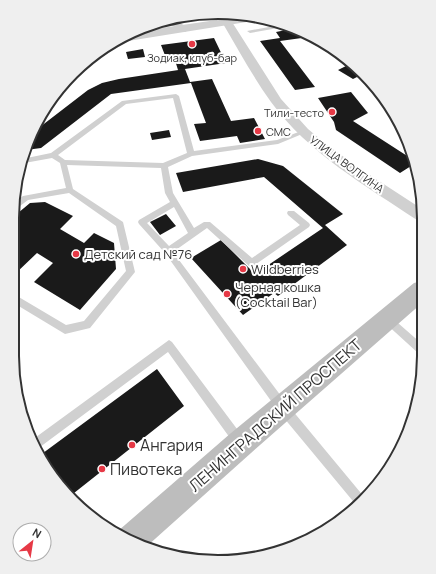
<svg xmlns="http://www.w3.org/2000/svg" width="436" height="574" viewBox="0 0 436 574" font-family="Manrope,sans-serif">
<rect width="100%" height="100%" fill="#fff"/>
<path fill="#1a1a1a" d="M291 29 309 37 280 41 315 87 295 90 260 41 280 38 276 32Z
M214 38 226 63 178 70 174 57 166 58 161 45Z
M143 49 145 57 128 59 126 52Z
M350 64 361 75 353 79 338 70Z
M185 69 190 82 212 79 231 121 254 118 265 139 240 143 237 136 200 141 194 124 206 123 191 83 111 94 41 148 26 150 36 130 88 90 102 83 119 79Z
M351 92 368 113 353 121 415 161 417 170 411 166 400 173 336 130 334 122 318 98Z
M169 130 171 137 152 140 150 133Z
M258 159 283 166 343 214 325 225 347 245 278 296 274 293 243 315 191 258 221 240 255 274 323 228 264 177 183 192 176 173Z
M45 202 73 216 60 229 84 243 94 233 114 243 116 269 80 310 34 282 53 263 37 253 15 274 12 272V218L30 203Z
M166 214 176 226 160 235 150 222Z
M157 369 184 406 69 497 39 456Z"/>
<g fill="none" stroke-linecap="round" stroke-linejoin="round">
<path fill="#d0d0d0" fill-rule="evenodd" d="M280 25 284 27 250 33 247 31Z
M176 94 179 96 194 151 277 140 304 130 307 132 278 144 192 156 168 167 173 193 194 228 204 222H210L252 258 300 225 288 215 287 213 288 211H294L309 223 310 225 309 227 252 267 249 266 207 228 173 252 287 404 365 498 357 506 279 412 165 253 139 224 138 222 139 220 170 202 165 193 161 168 67 165 73 189 123 222 135 272 90 328 65 334 12 302V293L66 325 84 321 126 271 116 226 69 193 28 200 12 212V204L23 196 66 188 60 163 52 158 19 164 22 159 51 153 122 101ZM173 98 187 153 163 163 65 160 58 155 126 104ZM174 207 188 233 169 246 147 223Z
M387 315 390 316 422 344V355L418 353 384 322 382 319 384 316Z
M169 340 172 342 243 437 245 441 243 445 239 447 235 445 168 352 36 450 32 440Z"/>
<path fill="#d0d0d0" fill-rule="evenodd" d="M170 19 177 21 190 29 185 32 171 25 161 23Z
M227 19 232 22 281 99 308 129 326 144 359 168 422 209V222L417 220C366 186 308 153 271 102 253 77 238 49 222 22Z"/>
<path fill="#d0d0d0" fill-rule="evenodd" d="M244 16H258L266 19 128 41 123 39 141 31Z"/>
<path fill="#bdbdbd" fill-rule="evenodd" d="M422 281V303L251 453 146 547 127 541 117 534 118 531 231 433 414 283Z"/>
</g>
<g fill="#e63946" stroke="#fff" stroke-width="1.5">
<circle cx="192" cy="44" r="4"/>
<circle cx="332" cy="112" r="4"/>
<circle cx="258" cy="131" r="4"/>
<circle cx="76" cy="254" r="4"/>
<circle cx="243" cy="269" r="4"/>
<circle cx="227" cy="294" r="4"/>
<circle cx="132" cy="445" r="4"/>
<circle cx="102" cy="469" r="4"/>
</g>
<g text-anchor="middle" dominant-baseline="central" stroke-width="4" stroke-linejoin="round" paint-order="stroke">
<g font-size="11" fill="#333" stroke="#fff">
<text x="192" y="57">Зодиак, клуб-бар</text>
<text x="324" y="112" text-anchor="end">Тили-тесто</text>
<text x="266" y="131" text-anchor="start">СМС</text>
</g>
<g font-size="11" fill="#333" stroke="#fff">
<text transform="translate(347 164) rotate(36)">УЛИЦА ВОЛГИНА</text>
</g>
<g font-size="13" fill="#333" stroke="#fff" text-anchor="start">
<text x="84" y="254">Детский сад №76</text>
<text x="251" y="269">Wildberries</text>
<text x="235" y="287">Черная кошка<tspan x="235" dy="15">(Cocktail Bar)</tspan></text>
</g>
<g font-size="16" fill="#333" stroke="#fff">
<text transform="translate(275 415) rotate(-41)">ЛЕНИНГРАДСКИЙ ПРОСПЕКТ</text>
</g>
<g font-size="16" fill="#333" stroke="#fff" text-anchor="start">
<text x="140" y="445">Ангария</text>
<text x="110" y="469">Пивотека</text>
</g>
</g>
<path d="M0 0H436V574H0ZM218 19H218A199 199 0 0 1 417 218V356A199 199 0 0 1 218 555H218A199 199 0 0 1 19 356V218A199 199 0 0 1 218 19Z" fill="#efefef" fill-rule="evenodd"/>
<path fill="none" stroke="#333" stroke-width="2" d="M218 19H218A199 199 0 0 1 417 218V356A199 199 0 0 1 218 555H218A199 199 0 0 1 19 356V218A199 199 0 0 1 218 19Z"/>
<g transform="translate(32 542) rotate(30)"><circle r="19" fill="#ffffff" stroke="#adadad"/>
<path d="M0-3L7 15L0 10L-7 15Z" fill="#e63946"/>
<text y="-6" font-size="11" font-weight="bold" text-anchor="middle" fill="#333333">N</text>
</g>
</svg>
